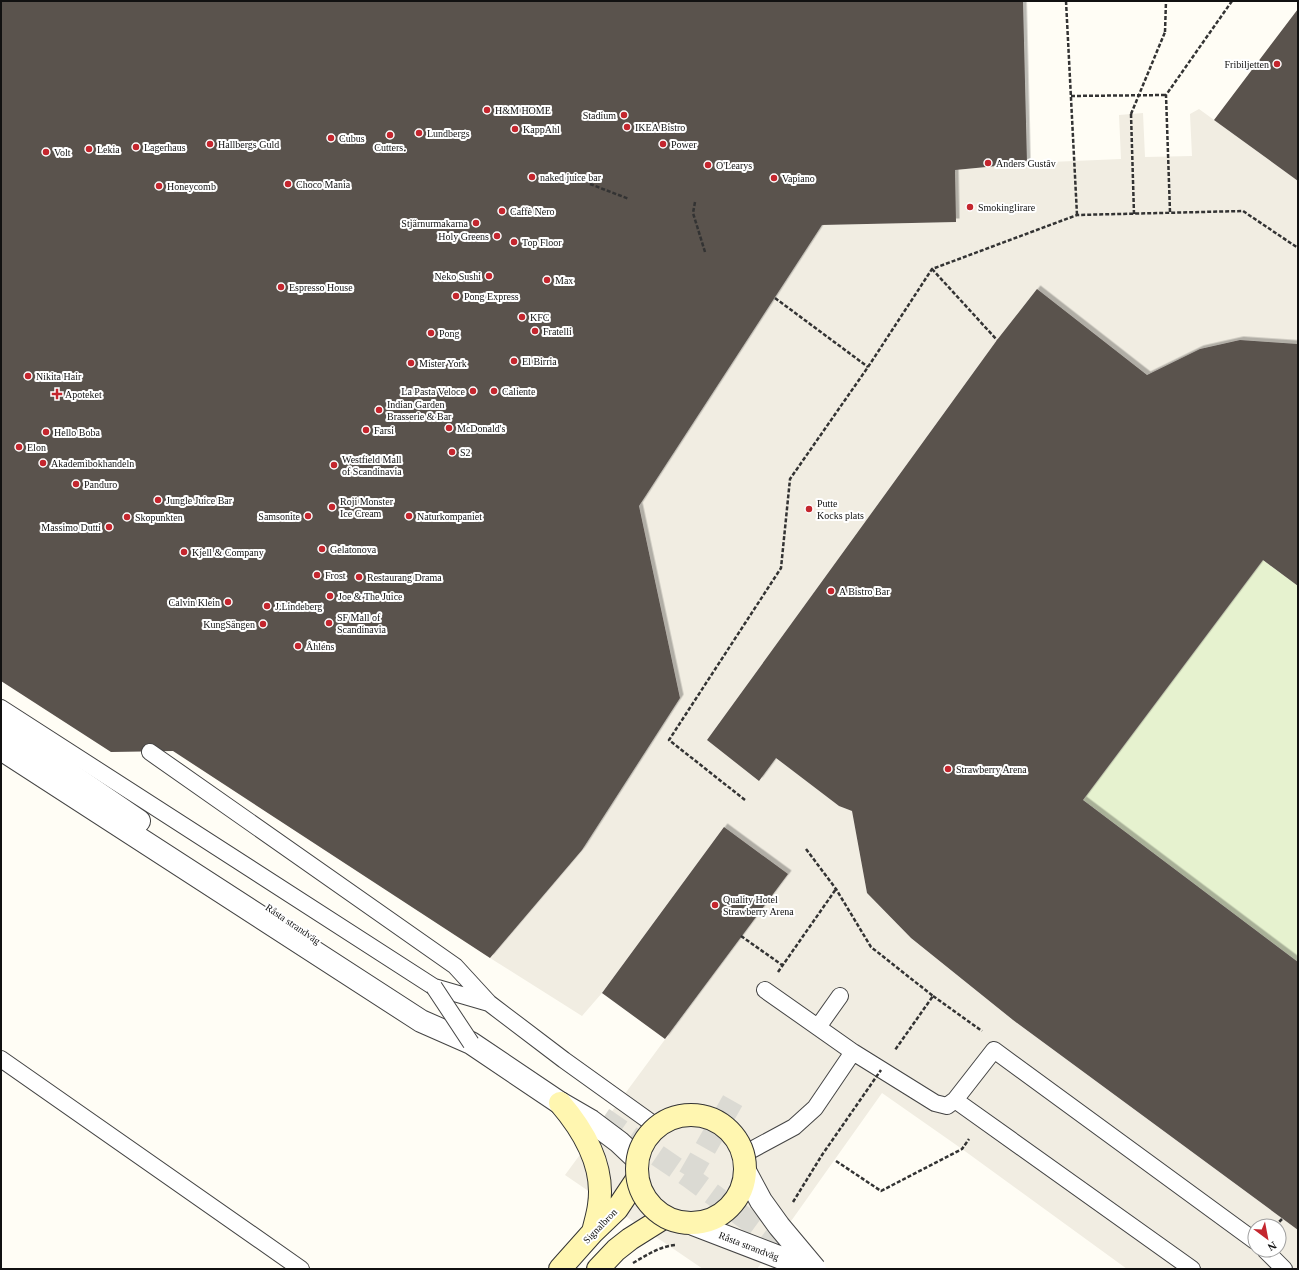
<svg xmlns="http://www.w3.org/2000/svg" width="1299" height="1270" viewBox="0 0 1299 1270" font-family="'Times New Roman',serif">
<defs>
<filter id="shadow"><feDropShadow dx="3.5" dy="-3.5" stdDeviation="0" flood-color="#0004"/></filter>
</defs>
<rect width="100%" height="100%" fill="#fffdf5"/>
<path fill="#e6f2cf" d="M1263 560 1298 586V962L1083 800Z"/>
<path fill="#f1ede2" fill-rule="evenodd" d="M1199 109 1298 181V344L1240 340 1200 349 1147 375 1037 289 997 340 707 740 759 781 776 758 839 806 852 811 867 893 911 938 1013 1020 1298 1230V1269H1127L962 1149 882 1093 757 1269H703L565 1175 787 874 724 827 602 993 582 1016 490 958 582 850 680 698 639 506 822 225 955 222V170L1027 163 1121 159 1119 115 1143 113 1145 157 1192 156 1190 114ZM1255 1226H1279V1250H1255Z"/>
<path fill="#5a524d" filter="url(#shadow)" d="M1 1H1023L1027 163 955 170 956 222 822 225 639 506 680 698 582 850 490 958 173 751 111 752 1 681Z
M1298 9V181L1214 120Z
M1037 289 1147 375 1200 349 1240 340 1298 344V586L1263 560 1083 800 1298 962V1230L1013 1020 911 938 867 893 852 811 839 806 776 758 759 781 707 740 997 340Z
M724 827 788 874 665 1039 602 993Z"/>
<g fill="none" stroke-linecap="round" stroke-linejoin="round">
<path stroke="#dbdad3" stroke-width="22" stroke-dasharray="22 11" stroke-linecap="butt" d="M603 1118 689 1177 783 1246
M689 1177 733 1100"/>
<g stroke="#444" stroke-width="18">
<path id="lane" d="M1 708 434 987 489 1003
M150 752 455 966 489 1003 564 1060 656 1126
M765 990 853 1052 935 1103 947 1106 955 1100 1192 1269
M818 1027 840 996
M1 1059 301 1269
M955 1100 994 1050 1255 1241
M744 1154 794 1127 815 1108 853 1052
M1265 1250 1284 1269"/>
</g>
<g stroke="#444" stroke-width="24">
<path id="street" d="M1 727 139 821
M1 749 421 1021 471 1043 560 1103 591 1121 619 1142 637 1159"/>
</g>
<g stroke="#333" stroke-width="24">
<path id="secondary" d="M560 1103C584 1131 605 1166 599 1205 598 1214 595 1223 593 1232
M560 1269 593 1232 617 1209 637 1179
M598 1269 616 1250 630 1239 665 1217"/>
</g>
<path stroke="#333" stroke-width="2.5" stroke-dasharray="4 2" stroke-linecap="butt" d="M1066 1 1077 215
M1165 32 1166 1
M1071 96 1166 95
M1131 114 1134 214
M590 184 629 199
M695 202 693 213 705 252
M1170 212 1166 95 1232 1
M932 269 997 340
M775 298 868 367
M745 800 669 740 781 568 790 479 868 367 932 269 1077 215 1243 211 1298 248
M806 849 836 889 871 947 933 996 895 1050
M741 936 782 965
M778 972 836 889
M933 996 982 1031
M836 1161 881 1191 962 1149 969 1139
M1275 1226 1282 1219"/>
<use href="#lane" stroke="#fff" stroke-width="16"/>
<use href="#street" stroke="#fff" stroke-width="22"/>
<use href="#secondary" stroke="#fff6b0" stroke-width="22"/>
<g stroke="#444" stroke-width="18" stroke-linecap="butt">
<path id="lane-bridge" d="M434 987 471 1043"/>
</g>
<g stroke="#444" stroke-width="24" stroke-linecap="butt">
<path id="street-bridge" d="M746 1173 761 1201 779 1226 815 1269
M693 1224 810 1269"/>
</g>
<g stroke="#333" stroke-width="24" stroke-linecap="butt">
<path id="secondary-bridge" d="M637 1169a54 54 0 1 1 108 0a54 54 0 1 1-108 0Z"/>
</g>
<path stroke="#333" stroke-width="2.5" stroke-dasharray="4 2" stroke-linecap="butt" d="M1131 114 1165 32
M793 1202 822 1155 881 1070
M633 1263C647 1255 660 1246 676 1245"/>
<use href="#lane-bridge" stroke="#fff" stroke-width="16"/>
<use href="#street-bridge" stroke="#fff" stroke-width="22"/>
<use href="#secondary-bridge" stroke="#fff6b0" stroke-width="22"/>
</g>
<g fill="#c4262e" stroke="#fff" stroke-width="1.5">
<circle cx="1277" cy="64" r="4"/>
<circle cx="487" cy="110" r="4"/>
<circle cx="624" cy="115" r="4"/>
<circle cx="627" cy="127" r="4"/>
<circle cx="515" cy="129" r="4"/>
<circle cx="419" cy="133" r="4"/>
<circle cx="390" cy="135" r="4"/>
<circle cx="331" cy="138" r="4"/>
<circle cx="210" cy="144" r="4"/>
<circle cx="663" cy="144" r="4"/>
<circle cx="136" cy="147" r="4"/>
<circle cx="89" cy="149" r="4"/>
<circle cx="46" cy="152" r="4"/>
<circle cx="988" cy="163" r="4"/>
<circle cx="708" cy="165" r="4"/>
<circle cx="532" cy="177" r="4"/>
<circle cx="774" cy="178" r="4"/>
<circle cx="288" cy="184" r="4"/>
<circle cx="159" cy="186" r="4"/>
<circle cx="970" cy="207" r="4"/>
<circle cx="502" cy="211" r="4"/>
<circle cx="476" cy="223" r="4"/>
<circle cx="497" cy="236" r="4"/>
<circle cx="514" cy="242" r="4"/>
<circle cx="489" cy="276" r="4"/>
<circle cx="547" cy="280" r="4"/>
<circle cx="281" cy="287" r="4"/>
<circle cx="456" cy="296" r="4"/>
<circle cx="522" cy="317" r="4"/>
<circle cx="535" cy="331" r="4"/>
<circle cx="431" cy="333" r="4"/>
<circle cx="514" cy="361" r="4"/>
<circle cx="411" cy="363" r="4"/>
<circle cx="28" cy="376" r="4"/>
<circle cx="473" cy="391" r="4"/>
<circle cx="494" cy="391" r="4"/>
<path d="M55 388h4v4h4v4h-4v4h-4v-4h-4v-4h4z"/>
<circle cx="379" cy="410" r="4"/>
<circle cx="449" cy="428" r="4"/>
<circle cx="366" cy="430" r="4"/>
<circle cx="46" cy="432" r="4"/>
<circle cx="19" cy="447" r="4"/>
<circle cx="452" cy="452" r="4"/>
<circle cx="43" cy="463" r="4"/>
<circle cx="334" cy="465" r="4"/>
<circle cx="76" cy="484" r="4"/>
<circle cx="158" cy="500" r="4"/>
<circle cx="332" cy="507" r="4"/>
<circle cx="809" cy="509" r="4"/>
<circle cx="308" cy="516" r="4"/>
<circle cx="409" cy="516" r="4"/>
<circle cx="127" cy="517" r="4"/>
<circle cx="109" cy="527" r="4"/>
<circle cx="322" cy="549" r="4"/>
<circle cx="184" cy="552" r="4"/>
<circle cx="317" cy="575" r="4"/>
<circle cx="359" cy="577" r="4"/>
<circle cx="831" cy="591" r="4"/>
<circle cx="330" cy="596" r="4"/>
<circle cx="228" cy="602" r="4"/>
<circle cx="267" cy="606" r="4"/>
<circle cx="329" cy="623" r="4"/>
<circle cx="263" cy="624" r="4"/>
<circle cx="298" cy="646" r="4"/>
<circle cx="948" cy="769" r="4"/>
<circle cx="715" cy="905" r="4"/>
</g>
<g text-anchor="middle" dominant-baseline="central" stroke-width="4" stroke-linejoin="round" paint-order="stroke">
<g font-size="10" fill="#111" stroke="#fff" text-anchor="start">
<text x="1269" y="64" text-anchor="end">Fribiljetten</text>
<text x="495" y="110">H&amp;M HOME</text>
<text x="616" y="115" text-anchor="end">Stadium</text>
<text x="635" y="127">IKEA Bistro</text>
<text x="523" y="129">KappAhl</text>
<text x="427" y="133">Lundbergs</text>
<text x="339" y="138">Cubus</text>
<text x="218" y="144">Hallbergs Guld</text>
<text x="671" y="144">Power</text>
<text x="144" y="147">Lagerhaus</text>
<text x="390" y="147" text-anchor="middle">Cutters.</text>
<text x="97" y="149">Lekia</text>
<text x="54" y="152">Volt</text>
<text x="996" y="163">Anders Gustâv</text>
<text x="716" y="165">O'Learys</text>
<text x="540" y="177">naked juice bar</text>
<text x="782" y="178">Vapiano</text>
<text x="296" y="184">Choco Mania</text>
<text x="167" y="186">Honeycomb</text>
<text x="978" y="207">Smokinglirare</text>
<text x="510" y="211">Caffè Nero</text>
<text x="468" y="223" text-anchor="end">Stjärnurmakarna</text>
<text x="489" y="236" text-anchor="end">Holy Greens</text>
<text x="522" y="242">Top Floor</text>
<text x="481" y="276" text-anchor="end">Neko Sushi</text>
<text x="555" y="280">Max</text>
<text x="289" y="287">Espresso House</text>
<text x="464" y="296">Pong Express</text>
<text x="530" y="317">KFC</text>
<text x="543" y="331">Fratelli</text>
<text x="439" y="333">Pong</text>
<text x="522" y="361">El Birria</text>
<text x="419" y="363">Mister York</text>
<text x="36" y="376">Nikita Hair</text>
<text x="465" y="391" text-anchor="end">La Pasta Veloce</text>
<text x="502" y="391">Caliente</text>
<text x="65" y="394">Apoteket</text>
<text x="387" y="404">Indian Garden<tspan x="387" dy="12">Brasserie &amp; Bar</tspan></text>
<text x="457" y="428">McDonald's</text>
<text x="374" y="430">Farsi</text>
<text x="54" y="432">Hello Boba</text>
<text x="27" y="447">Elon</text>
<text x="460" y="452">S2</text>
<text x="342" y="459">Westfield Mall<tspan x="342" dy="12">of Scandinavia</tspan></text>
<text x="51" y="463">Akademibokhandeln</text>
<text x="84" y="484">Panduro</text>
<text x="166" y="500">Jungle Juice Bar</text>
<text x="340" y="501">Roji Monster<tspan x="340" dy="12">Ice Cream</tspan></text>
<text x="817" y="503">Putte<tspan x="817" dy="12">Kocks plats</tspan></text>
<text x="300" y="516" text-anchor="end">Samsonite</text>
<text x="417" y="516">Naturkompaniet</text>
<text x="135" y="517">Skopunkten</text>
<text x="101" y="527" text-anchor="end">Massimo Dutti</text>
<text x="330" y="549">Gelatonova</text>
<text x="192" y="552">Kjell &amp; Company</text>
<text x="325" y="575">Frost</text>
<text x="367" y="577">Restaurang Drama</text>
<text x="839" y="591">A Bistro Bar</text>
<text x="338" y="596">Joe &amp; The Juice</text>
<text x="220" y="602" text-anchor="end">Calvin Klein</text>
<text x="275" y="606">J.Lindeberg</text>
<text x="337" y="617">SF Mall of<tspan x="337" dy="12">Scandinavia</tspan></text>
<text x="255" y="624" text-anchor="end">KungSängen</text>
<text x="306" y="646">Åhléns</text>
<text x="956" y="769">Strawberry Arena</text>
<text x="723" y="899">Quality Hotel<tspan x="723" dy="12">Strawberry Arena</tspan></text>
</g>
<g font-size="10" fill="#111" stroke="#fff">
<text transform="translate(293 924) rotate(34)">Råsta strandväg</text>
<text transform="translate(600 1226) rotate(-46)">Signalbron</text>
<text transform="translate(749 1246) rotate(21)">Råsta strandväg</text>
</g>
</g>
<rect width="1299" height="1270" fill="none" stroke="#111111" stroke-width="4"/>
<g transform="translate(1267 1238) rotate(148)"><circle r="19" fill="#ffffff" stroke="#a0a0a0"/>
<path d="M0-3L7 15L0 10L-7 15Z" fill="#c4262e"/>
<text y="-6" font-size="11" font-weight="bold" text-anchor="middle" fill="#111111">N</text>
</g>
</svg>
